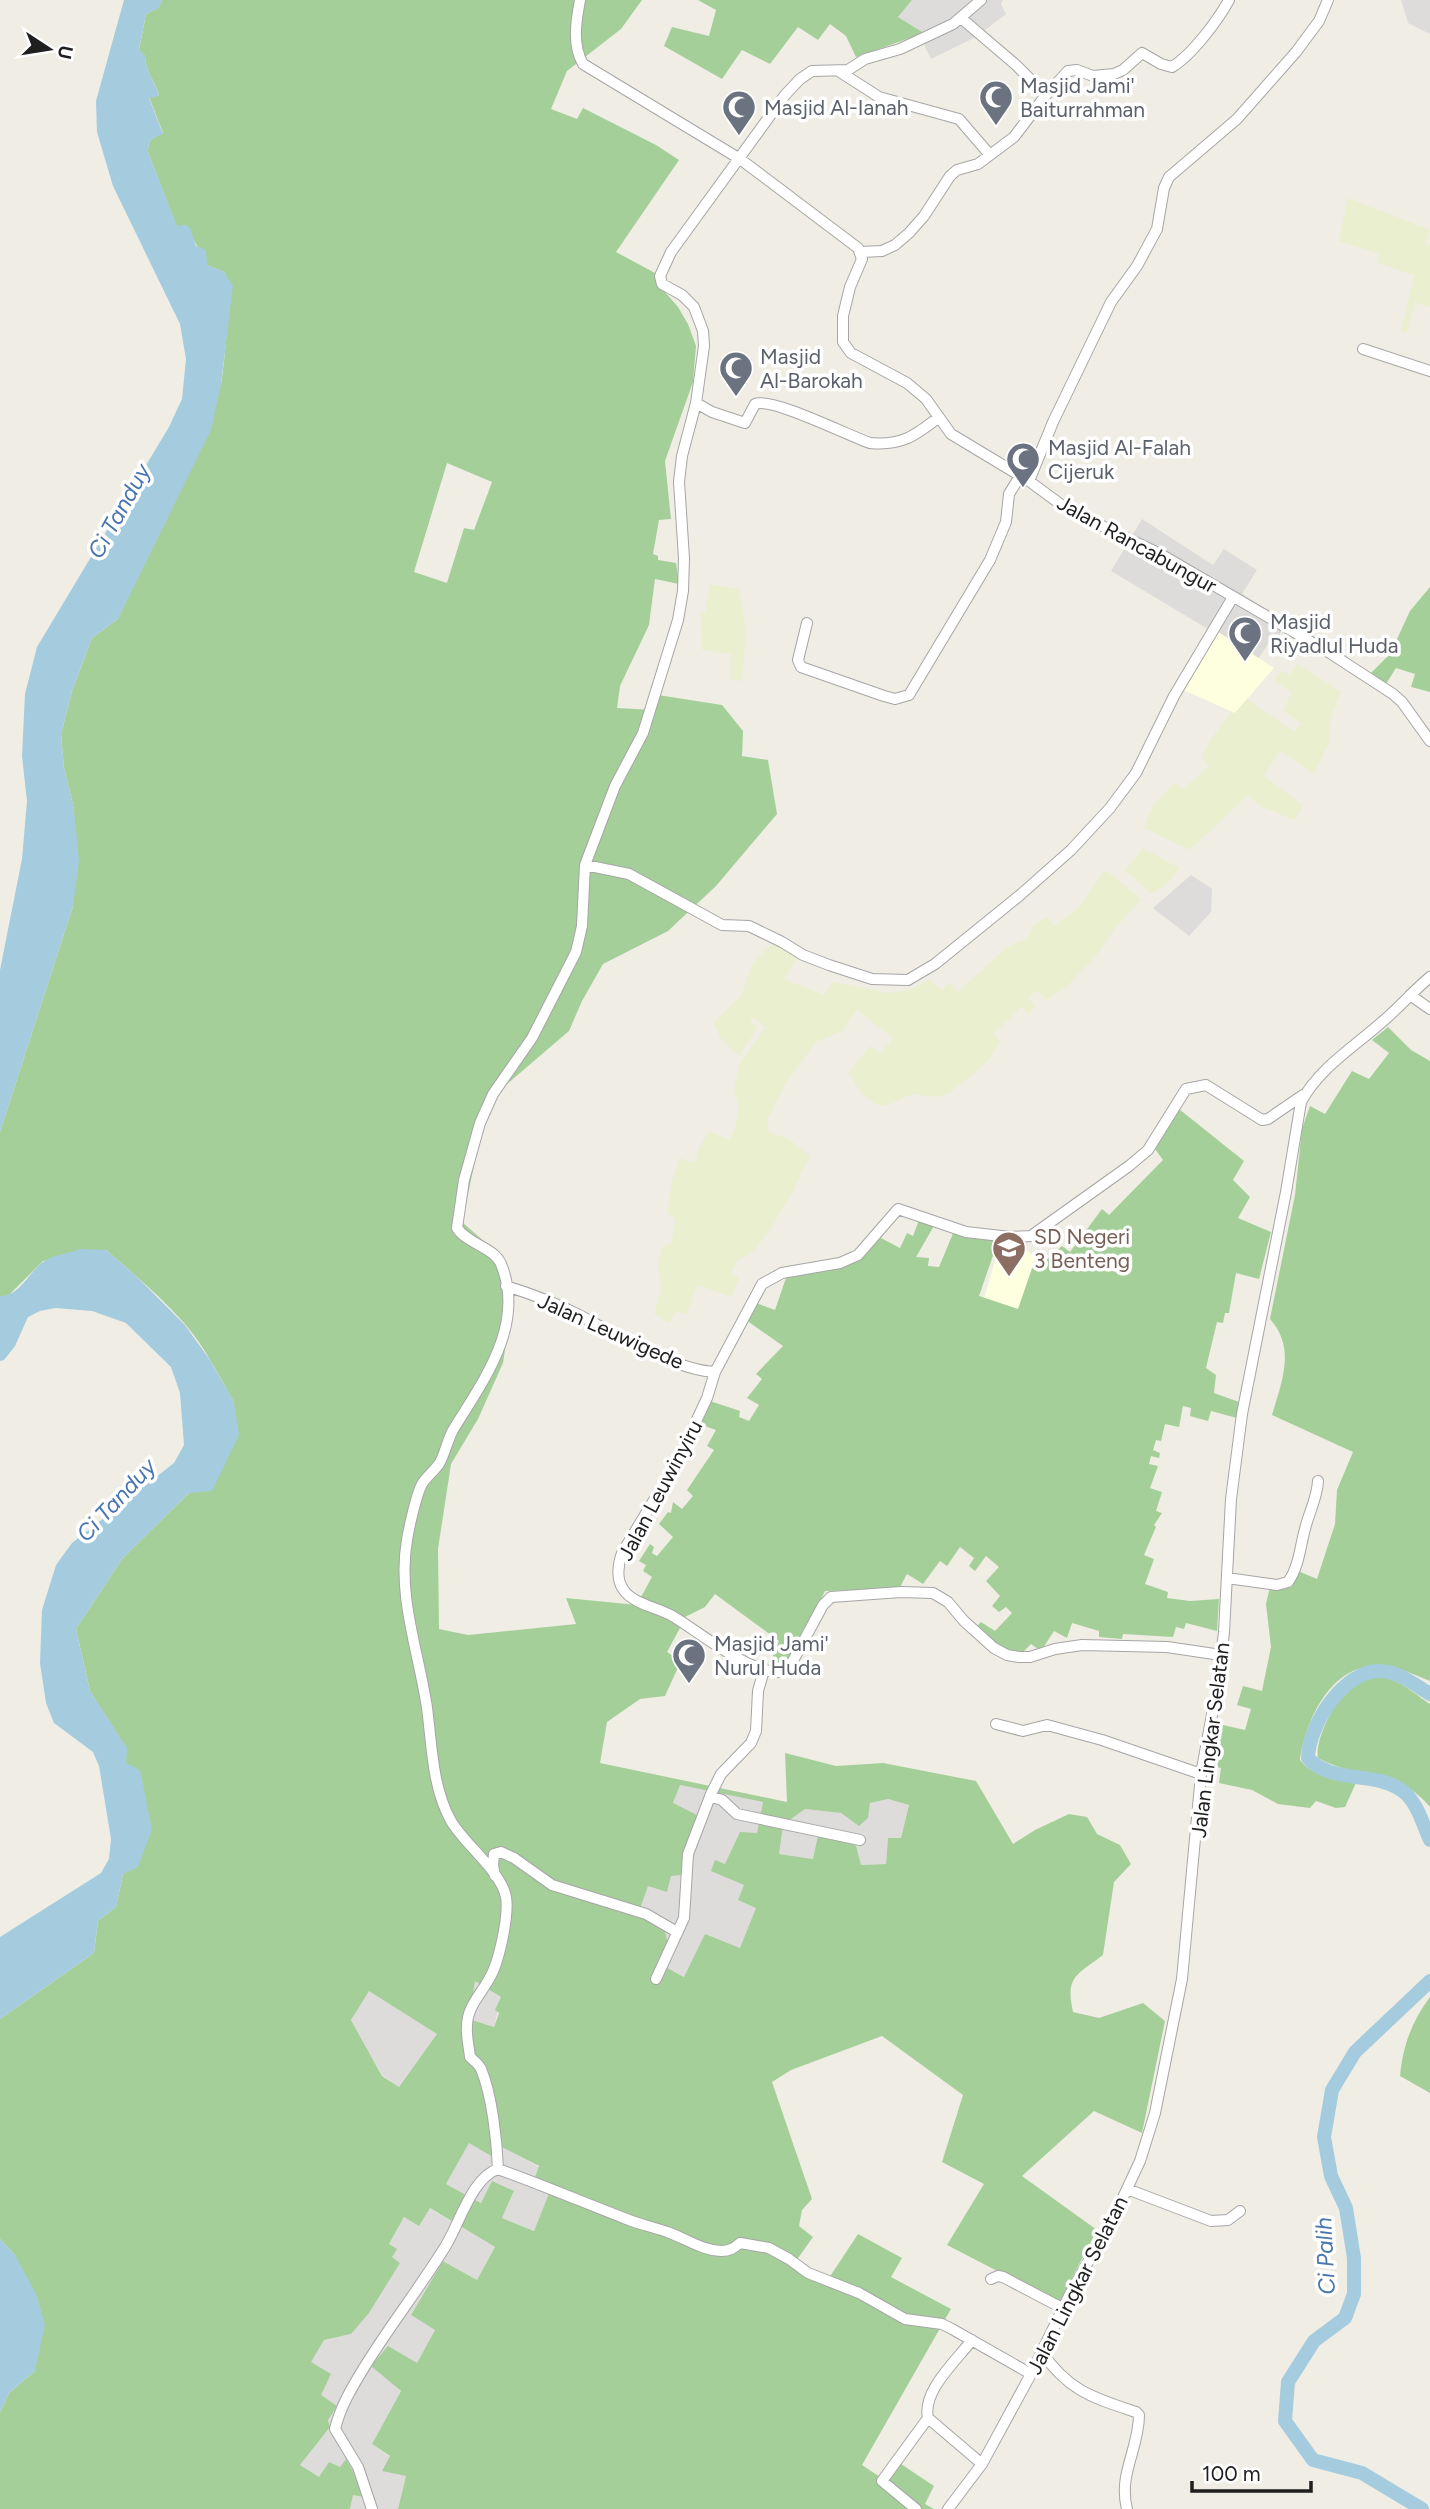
<svg xmlns="http://www.w3.org/2000/svg" width="1430" height="2509" viewBox="0 0 1430 2509" font-family="Figtree,sans-serif">
<rect width="100%" height="100%" fill="#f0ede5"/>
<path fill="#dddcdb" d="M912 0H1003L1001 4 1006 14 976 37 931 59 925 47 924 33 898 17Z
M1401 0H1430V34L1408 23Z
M1142 519 1213 565 1224 549 1257 570 1242 594 1286 622 1275 644 1270 641 1258 659 1111 571Z
M1191 875 1212 889 1211 912 1189 936 1153 908Z
M680 1785 763 1802 757 1834 725 1864 712 1871 745 1885 757 1908 740 1949 685 1977 662 1965 639 1913 648 1885 671 1875H682L673 1803Z
M888 1799 909 1805 901 1838 888 1839 886 1864 861 1865 836 1831 833 1840 813 1859 778 1854 783 1825 805 1809 841 1813 859 1825 870 1803Z
M475 1980 501 1997 494 2027 469 2019Z
M369 1990 438 2034 399 2087 382 2075 351 2020Z
M491 2141 539 2167 553 2186 534 2231 502 2218 514 2192 482 2203 446 2184 469 2142Z
M429 2208 495 2247 477 2280 444 2261 411 2315 435 2330 417 2363 372 2366 401 2391 372 2444 390 2457 383 2471 406 2476 398 2509H350L353 2495 362 2497 346 2460 340 2468 319 2478 300 2465 330 2427 310 2362 324 2340 351 2334 400 2263 392 2257 389 2244 404 2217Z"/>
<path fill="#fdffde" d="M1217 631 1274 668 1235 713 1181 689Z
M1001 1241 1028 1251 1035 1258 1019 1309 984 1298Z"/>
<path fill="#eaefd0" d="M1348 198 1430 230 1425 243 1430 245V307L1415 303 1407 332 1401 331 1414 276 1377 262 1379 254 1339 241Z
M710 584 739 589 746 630 742 681 731 680V654L702 650 701 612 705 613Z
M1297 663 1341 692 1330 721 1329 742 1314 774 1280 751 1264 776 1303 805 1295 820 1264 808 1247 796 1190 850 1144 828 1152 807 1174 783 1183 789 1209 766 1202 756 1211 739 1231 712 1235 713 1247 699 1294 732 1301 723 1283 711 1292 692 1274 680 1281 671 1290 675Z
M1143 848 1179 868 1168 883 1151 894 1125 870Z
M1106 870 1141 899 1113 931 1096 956 1065 988 1048 999H1045L1037 990 1033 993 1029 999 1036 1006 1029 1014 1021 1007 994 1034 1000 1042 992 1056 980 1069 949 1093 937 1097 912 1094 886 1106 876 1104 863 1095 848 1072 870 1046 881 1053 893 1038 857 1010 843 1031 816 1042 786 1083 767 1120 769 1132 789 1139 810 1156 792 1193 769 1231 753 1251 737 1261 731 1273 739 1277 732 1297 697 1285 687 1314 676 1311 670 1323 654 1314 661 1289 658 1263 663 1246 671 1243 676 1219 667 1213 672 1181 680 1158 695 1163 699 1147 710 1131 729 1140 735 1129 739 1108 734 1089 740 1062 765 1028 753 1017 750 1021 757 1028 739 1056 720 1037 714 1023 742 994 753 963 775 941 799 957 784 979 824 995 833 982 889 993 905 991 930 980 942 990 949 982 958 992 1007 947 1028 938 1033 925 1047 917 1054 926 1079 907 1101 875Z"/>
<path fill="#a5cf99" fill-rule="evenodd" d="M162 0H642L621 29 567 71 551 109 577 119 583 108 656 145 679 160 616 252 655 273 658 284 678 307 688 324 696 346 693 382 665 461 671 519 659 520 653 554 658 556V560L676 563 679 584 655 579 649 625 620 686 617 708 653 710 658 695 722 705 743 731 742 756 768 760 777 814 716 886 668 931 603 964 582 1001 569 1031 499 1091 484 1119 462 1222 503 1258 512 1305 503 1363 478 1419 451 1464 438 1549 439 1629 468 1635 576 1624 566 1598 637 1605 658 1613 680 1628 667 1652 681 1661 665 1696 640 1699 607 1722 600 1763 787 1802 785 1753 836 1766 883 1763 976 1781 1013 1844 1035 1830 1069 1814 1087 1817 1097 1834 1120 1845 1131 1864 1114 1882 1103 1955C1077 1975 1065 1976 1073 2012L1099 2018 1143 2003 1165 2021 1142 2133 1094 2111 1022 2176 1097 2230 1059 2303 947 2245 984 2184 942 2162 963 2095 882 2036 791 2070 772 2082 812 2199 802 2210 799 2226 813 2237 796 2261 829 2278 858 2234 902 2258 891 2277 951 2309 862 2465 883 2479 895 2460 934 2486 925 2504 934 2509H398L406 2476 382 2471 390 2456 372 2444 401 2391 371 2366 388 2346 417 2363 435 2330 411 2315 443 2261 477 2280 495 2247 430 2208 419 2226 404 2217 389 2244 397 2249 392 2257 400 2263 369 2313 351 2334 324 2340 311 2362 331 2374 321 2395 337 2406 328 2420 330 2427 300 2465 319 2477 329 2462 340 2467 346 2459 356 2477 363 2497 353 2495 350 2509H0V2412L9 2393 35 2371 15 2255 0 2239V2019L94 1953 98 1921 116 1907 123 1874 126 1748 90 1691 76 1629 122 1559 189 1493 234 1402C219 1376 205 1347 185 1324 161 1297 133 1273 106 1250L43 1261 8 1296H0V1132L73 906 74 809 64 768 61 734 72 691 92 638 118 619 221 384C226 352 227 319 232 286L224 272 207 265 186 225 177 227 148 152C148 140 152 138 163 133L149 97 159 95C155 81 145 71 145 56L139 50 146 14 158 8ZM447 463 492 482 474 530 464 528 447 583 414 572ZM680 1785 763 1802 757 1833 740 1832 725 1864 715 1860 711 1871 744 1885 738 1900 756 1908 740 1948 705 1934 684 1977 662 1965 668 1943 664 1928 639 1912 648 1886 667 1892 671 1876 682 1875 685 1850 697 1815 673 1803ZM888 1799 909 1805 901 1838H888L886 1864 861 1865 856 1846 836 1831 832 1840 818 1836 813 1859 779 1854 783 1825 805 1809 841 1813 859 1826 868 1818 870 1803ZM475 1981 501 1997 495 2010 499 2013 494 2027 469 2019ZM369 1991 437 2034 399 2087 382 2076 351 2020ZM492 2142 539 2166 535 2177 552 2186 534 2231 502 2218 514 2191 492 2181 481 2203 446 2184 469 2143 493 2157Z
M698 0H912L898 17 924 33 856 57 846 36 830 24 818 40 798 27 770 64 742 50 722 79 664 46 672 27 709 36 716 10Z
M1430 587V692L1411 687 1415 674 1396 668 1386 684 1370 674 1390 654 1410 611Z
M1388 1027 1411 1050 1430 1061V1681C1415 1675 1399 1667 1383 1666 1332 1661 1306 1719 1300 1760 1313 1777 1336 1778 1356 1783L1345 1807 1336 1808 1316 1801 1310 1808 1278 1804 1252 1790 1219 1783 1221 1768 1208 1765 1214 1723 1245 1730 1251 1709 1237 1705 1243 1686 1262 1691 1271 1647 1266 1604 1270 1587 1298 1571 1317 1579 1335 1524 1337 1490 1353 1452 1272 1415C1282 1381 1296 1348 1270 1319L1295 1195 1302 1129 1310 1106 1325 1114 1352 1071 1369 1079 1389 1053 1372 1040Z
M1179 1109 1244 1161 1233 1180 1250 1197 1238 1218 1271 1232 1259 1279 1236 1273 1229 1313H1225L1223 1323 1217 1322 1206 1368 1216 1375 1214 1393 1239 1402 1237 1418 1211 1411 1208 1421 1190 1416 1191 1408 1183 1406 1179 1427 1165 1424 1161 1441 1156 1440 1153 1450 1160 1453 1159 1458 1151 1456 1149 1464 1158 1466 1150 1488 1162 1492 1156 1511 1162 1513 1154 1525 1156 1527 1144 1555 1154 1559 1145 1584 1168 1592 1167 1598 1190 1601 1219 1599 1217 1631 1186 1623 1184 1629 1176 1627 1173 1637 1123 1634 1122 1639 1099 1637V1631L1072 1623 1067 1638 1054 1631 1041 1651 1031 1644 1022 1653 1007 1652 975 1628 981 1622 995 1631 1012 1613 1006 1607 999 1612 992 1606 1000 1596 986 1581 999 1567 986 1556 975 1571 969 1566 974 1558 960 1547 947 1566 940 1561 923 1584 907 1574 899 1589 825 1591 788 1665H769L779 1641 715 1594 705 1607 683 1618 641 1597 652 1577 643 1571 646 1565 639 1561 650 1544 654 1547 652 1553 657 1556 673 1537 659 1524 668 1512 671 1513 673 1502 682 1509 693 1496 687 1490 714 1450 707 1446 716 1430 699 1424 710 1401 740 1411 739 1417 749 1421 759 1405 747 1398 762 1379 756 1374 783 1346 746 1320 756 1303 775 1310 787 1275 839 1267 879 1237 900 1248 907 1233 913 1236 919 1220 935 1224 916 1257 929 1258 928 1266 939 1267 954 1231 963 1235 998 1241 979 1296 1018 1309 1038 1251 1048 1259 1062 1246 1070 1252 1102 1209 1109 1215 1163 1160 1155 1149Z
M1376 1676C1398 1678 1412 1692 1430 1704V1807C1398 1768 1356 1780 1318 1758 1314 1740 1336 1699 1350 1687 1357 1680 1367 1677 1376 1676Z
M1430 1997V2093L1400 2076C1403 2045 1412 2021 1430 1997Z"/>
<path fill="#a4ccde" d="M124 0H162L159 8 146 14 139 49 145 56C145 71 155 81 159 96L149 98 163 134C152 138 148 140 148 152L177 226 186 225 190 228 196 246 206 250 207 265 224 272 233 286 221 384 211 430 118 619 92 638 72 691 61 734 64 768 74 809 79 861 73 906 0 1132V970L22 859 27 801 22 756 25 694 37 647 169 427 182 399 186 359 180 324 113 186 97 132 96 101Z
M81 1249 106 1250 135 1275 185 1325 210 1360 234 1402 239 1435 212 1491 189 1493 122 1559 76 1629 90 1691 127 1748 126 1763 140 1770 152 1829 138 1867 123 1874 116 1907 98 1921 94 1953 0 2019V1937L101 1873 109 1859 111 1839 99 1766 93 1752 54 1723 46 1703 40 1663 42 1610 56 1565 72 1543 174 1463 184 1445 180 1393 171 1367 126 1323 92 1311 55 1308 40 1311 28 1317 15 1346 4 1360 0 1361V1296C19 1297 29 1272 43 1262 52 1255 70 1253 81 1249Z
M0 2239 15 2255 37 2296 45 2325 35 2371 9 2393 0 2412Z"/>
<g fill="none" stroke-linecap="round" stroke-linejoin="round">
<path stroke="#a4ccde" stroke-width="14" d="M1430 1694C1415 1685 1398 1671 1380 1671 1343 1670 1309 1725 1308 1758 1332 1785 1377 1770 1404 1792 1418 1804 1423 1825 1430 1840
M1422 2509 1362 2473 1313 2460 1285 2421 1288 2382 1314 2341 1345 2318 1354 2294V2258L1346 2208 1331 2176 1324 2137 1332 2090 1355 2052 1430 1981"/>
<g stroke="#a6a6a6" stroke-width="12">
<path id="minor" d="M580 0C576 21 572 45 583 64L740 159 858 248 862 259 850 287 843 316V342L851 353 907 383 926 399 951 434 1029 481 1067 509 1162 555 1330 653 1393 694 1402 702 1430 741
M961 18 1016 65 1046 95
M840 72 879 97 959 119 990 155
M861 252 882 251 895 245 909 233 924 216 950 176 957 170 978 164 1014 137 1046 95 1068 71 1077 70 1093 76 1114 74 1123 70 1142 53 1161 64 1172 67C1192 55 1218 20 1229 0
M1363 349 1430 371
M696 403 712 412 745 423 755 404C772 397 849 436 870 443 901 446 915 436 939 417
M1029 481 1053 422 1111 302 1137 266 1157 229 1164 188 1169 177 1237 119 1296 52 1319 21 1328 0
M807 623 798 660 801 667 884 696 895 699 909 695 990 560 1006 522 1009 494 1020 476
M585 865 629 874 722 925 749 926 782 942 803 955 829 965 872 979 908 980 935 964 1019 896 1071 850 1110 808 1136 773 1174 696 1233 597
M1410 995 1430 1009
M506 1286C532 1294 558 1304 581 1316 617 1335 675 1370 715 1372L762 1284 782 1273 840 1263 858 1255 898 1209 966 1232 1010 1237 1031 1236 1129 1166 1148 1150 1186 1089 1206 1085 1262 1120 1268 1119 1303 1095
M715 1372 707 1398 677 1462 622 1553C618 1564 616 1579 623 1589 632 1604 660 1608 674 1617 698 1631 761 1683 788 1670L823 1605 831 1597 901 1592 933 1593 948 1602 964 1621 994 1648 1007 1655 1019 1657H1030L1055 1649 1082 1645 1167 1647 1221 1655
M1227 1578 1277 1585 1288 1582C1299 1567 1300 1547 1305 1529 1309 1512 1317 1499 1318 1481
M996 1724 1023 1731 1047 1725 1102 1740 1201 1774
M710 1796 722 1800 737 1814 860 1840
M495 1876 493 1865 494 1854 501 1852 514 1858 552 1885 646 1914 677 1932
M656 1979 684 1918 688 1854 711 1794 721 1774 751 1743 756 1731 758 1691 764 1670
M498 2169C497 2141 492 2095 481 2069 479 2064 474 2061 470 2057 469 2047 466 2036 467 2026 467 2007 481 1994 489 1979 499 1963 509 1916 506 1897 501 1871 465 1845 451 1821 432 1787 432 1745 427 1708 419 1653 397 1596 407 1540 409 1528 416 1495 422 1484 426 1477 434 1471 439 1464 445 1454 447 1441 453 1430 483 1381 526 1325 501 1264 494 1247 467 1244 457 1228L464 1180 480 1123 493 1094 532 1038 576 952 582 926 585 865 615 786 643 733 678 620 683 591 684 558 679 482 682 456 696 403 704 346 703 331 694 307 682 295 662 284 660 276 671 252 785 95 800 79 812 71 848 70 865 59 900 49 953 24 981 0
M1127 2189 1211 2221 1228 2220 1240 2211
M991 2279 998 2276 1003 2277 1062 2308
M1042 2352C1068 2391 1094 2398 1136 2412L1139 2415C1139 2449 1118 2474 1127 2509
M928 2418C922 2391 956 2361 972 2340
M372 2509 358 2467 335 2429C340 2408 351 2389 362 2371 388 2328 419 2289 445 2247 459 2225 472 2177 498 2169 542 2185 585 2203 629 2220 642 2225 657 2228 670 2233 688 2240 702 2250 721 2251 730 2251 734 2248 740 2243L769 2248 789 2259 808 2273 859 2293 905 2319 942 2324 952 2329 1031 2374
M916 2509 882 2481 928 2418 982 2464
M948 2509 982 2464 1031 2374 1069 2296 1118 2208 1140 2161 1155 2113 1182 1979 1201 1774 1218 1682 1224 1632 1231 1499 1242 1414 1286 1192 1301 1102C1319 1068 1354 1047 1382 1022 1399 1008 1413 991 1430 977"/>
</g>
<use href="#minor" stroke="#fff" stroke-width="10"/>
</g>
<defs>
<g id="mosque-pin" transform="scale(1.75)"><path d="M0 17L-7.5 6A9.5 9.5 0 1 1 7.5 6Z" fill="#6b7280" stroke="#fff"/><path d="M3.5-4.9A6 6 0 1 0 3.5 4.9A5 5 0 1 1 3.5-4.9Z" fill="#fff"/></g>
<g id="school-pin" transform="scale(1.75)"><path d="M0 17L-7.5 6A9.5 9.5 0 1 1 7.5 6Z" fill="#8d6e63" stroke="#fff"/><path d="M0-5L7-2L0 1L-7-2ZM-4 1L0 2.5L4 1V4Q0 6-4 4Z" fill="#fff"/></g>
</defs>
<g fill-rule="evenodd">
<use href="#mosque-pin" x="996" y="97"/>
<use href="#mosque-pin" x="739" y="107"/>
<use href="#mosque-pin" x="736" y="368"/>
<use href="#mosque-pin" x="1023" y="459"/>
<use href="#mosque-pin" x="1245" y="633"/>
<use href="#school-pin" x="1009" y="1248"/>
<use href="#mosque-pin" x="689" y="1655"/>
</g>
<g text-anchor="middle" dominant-baseline="central" stroke-width="7" stroke-linejoin="round" paint-order="stroke">
<g font-size="21" fill="#5b616d" stroke="#fff" text-anchor="start">
<text x="1020" y="85">Masjid Jami'<tspan x="1020" dy="24">Baiturrahman</tspan></text>
<text x="764" y="107">Masjid Al-Ianah</text>
<text x="760" y="356">Masjid<tspan x="760" dy="24">Al-Barokah</tspan></text>
<text x="1048" y="447">Masjid Al-Falah<tspan x="1048" dy="24">Cijeruk</tspan></text>
<text x="1270" y="621">Masjid<tspan x="1270" dy="24">Riyadlul Huda</tspan></text>
<text x="714" y="1643">Masjid Jami'<tspan x="714" dy="24">Nurul Huda</tspan></text>
</g>
<g font-size="21" fill="#1f1f1f" stroke="#fff">
<text transform="translate(1137 544) rotate(29)">Jalan Rancabungur</text>
<text transform="translate(611 1331) rotate(24)">Jalan Leuwigede</text>
<text transform="translate(660 1490) rotate(-62)">Jalan Leuwinyiru</text>
<text transform="translate(1210 1740) rotate(-83)">Jalan Lingkar Selatan</text>
<text transform="translate(1077 2285) rotate(-63)">Jalan Lingkar Selatan</text>
</g>
<g font-size="21" fill="#785e54" stroke="#fff" text-anchor="start">
<text x="1034" y="1236">SD Negeri<tspan x="1034" dy="24">3 Benteng</tspan></text>
</g>
<g font-size="23" font-style="italic" fill="#4975b0" stroke="#fff">
<text transform="translate(119 511) rotate(-61)">Ci Tanduy</text>
<text transform="translate(116 1500) rotate(-47)">Ci Tanduy</text>
<text transform="translate(1325 2256) rotate(-93)">Ci Palih</text>
</g>
</g>
<g transform="translate(49 49) rotate(102)" stroke="#ffffff" stroke-width="5" paint-order="stroke">
<path d="M0-5L12 26L0 18L-12 26Z" fill="#1f1f1f"/>
<text y="-10" font-size="19" font-weight="bold" text-anchor="middle" fill="#1f1f1f">U</text>
</g>
<path d="M1192 2481v10h119v-10" fill="none" stroke="#1f1f1f" stroke-width="3.5"/>
<text x="1202" y="2481" font-size="21" fill="#1f1f1f" stroke="#ffffff" stroke-width="5" paint-order="stroke">100 m</text>
</svg>
